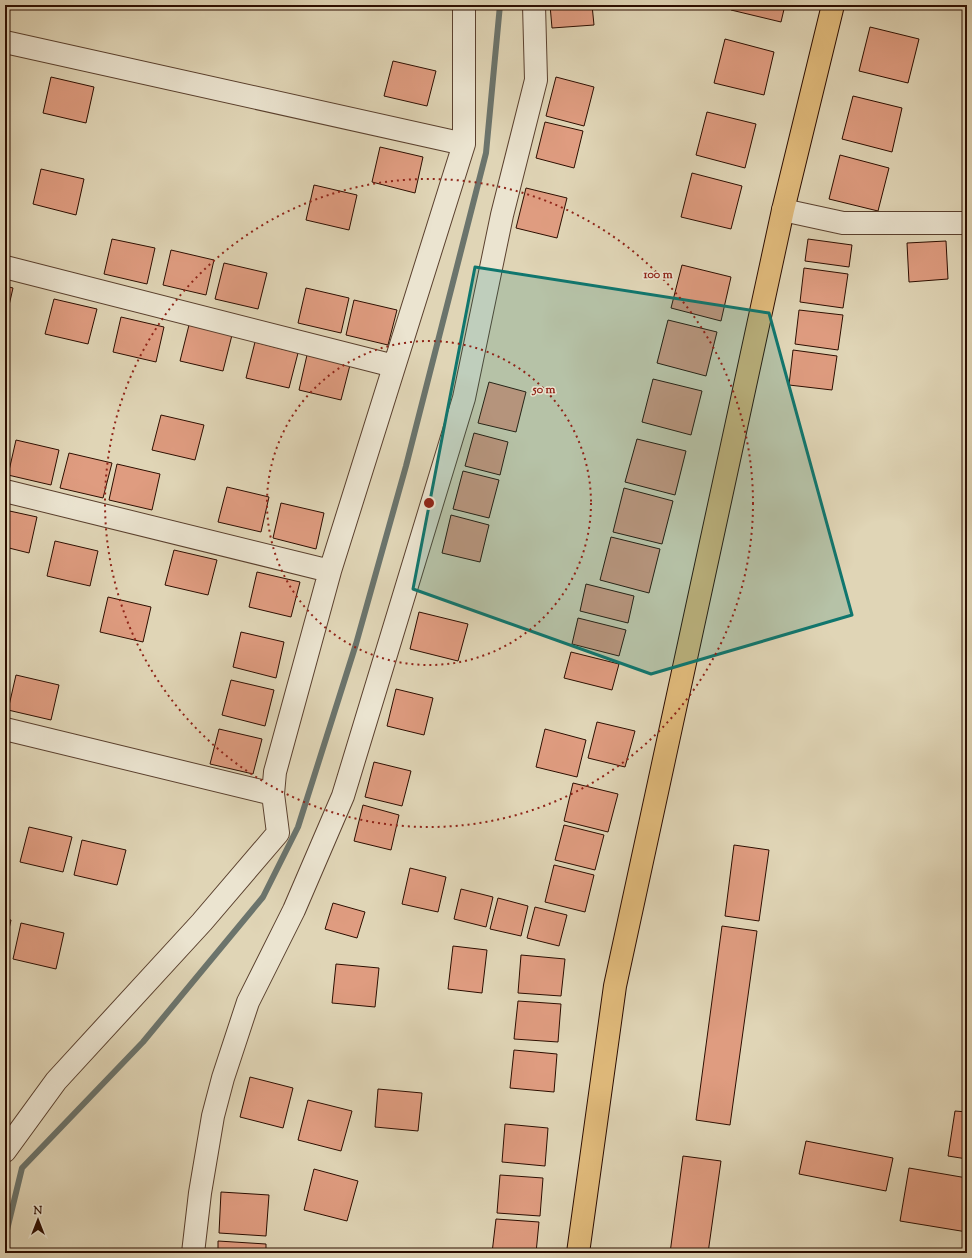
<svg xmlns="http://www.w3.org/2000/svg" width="972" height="1258" viewBox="0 0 972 1258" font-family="'Sorts Mill Goudy',serif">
<rect width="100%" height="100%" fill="#e0d5b6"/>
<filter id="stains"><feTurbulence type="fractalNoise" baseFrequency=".005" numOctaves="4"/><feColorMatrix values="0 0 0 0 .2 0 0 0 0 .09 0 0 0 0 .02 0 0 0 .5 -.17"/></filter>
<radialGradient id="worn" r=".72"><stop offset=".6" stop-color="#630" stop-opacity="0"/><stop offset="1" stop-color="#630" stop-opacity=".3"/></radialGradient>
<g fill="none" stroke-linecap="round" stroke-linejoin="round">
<path stroke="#6b746c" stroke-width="6" d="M5 1238 22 1168 143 1042 263 897 298 827 356 644 406 466 486 153 500 5"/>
</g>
<path fill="#df9c80" stroke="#2d0e00" d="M550 5H592L594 25 552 28Z
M732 5H785L781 22 731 10Z
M870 27 919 39 908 83 859 71Z
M725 39 774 52 764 95 714 83Z
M393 61 436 71 427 106 384 96Z
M51 77 94 87 86 123 43 113Z
M556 77 594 87 584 126 546 116Z
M853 96 902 108 892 152 842 139Z
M707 112 756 124 745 168 696 155Z
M545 122 583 131 574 168 536 158Z
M380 147 423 157 415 193 372 182Z
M840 155 889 168 878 211 829 199Z
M41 169 84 179 76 215 33 204Z
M692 173 742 186 731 229 681 217Z
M314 185 357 195 349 230 306 220Z
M526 188 567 198 557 238 516 228Z
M112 239 155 248 147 284 104 274Z
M808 239 852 245 849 267 805 261Z
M946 241 948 279 909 282 907 243Z
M171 250 214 260 206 295 163 285Z
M224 263 267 273 258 309 215 299Z
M682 265 731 277 721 321 671 308Z
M804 268 848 274 843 308 800 302Z
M5 286 13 288 5 323Z
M306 288 349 298 341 333 298 323Z
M54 299 97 309 88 344 45 334Z
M354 300 397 310 388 345 346 335Z
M799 310 843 315 838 350 795 344Z
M121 317 164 327 156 362 113 352Z
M668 320 717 332 706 376 657 363Z
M189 325 232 335 223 371 180 361Z
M255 342 298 353 289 388 246 378Z
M793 350 837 356 832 390 789 385Z
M307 355 350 365 341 400 299 390Z
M653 379 702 391 691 435 642 422Z
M489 382 526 392 516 432 478 423Z
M161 415 204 425 195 460 152 450Z
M474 433 508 442 500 475 465 466Z
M637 439 686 451 675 495 625 482Z
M16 440 59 450 51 485 8 475Z
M69 453 112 463 103 498 60 488Z
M117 464 160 474 152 510 109 500Z
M463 471 499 480 489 518 453 509Z
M227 487 269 497 261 532 218 522Z
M624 488 673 501 662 544 613 532Z
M281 503 324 513 316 549 273 538Z
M5 510 37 517 29 553 5 547Z
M451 515 489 525 480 562 442 553Z
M611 537 660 549 649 593 600 580Z
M55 541 98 551 90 586 47 576Z
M174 550 217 560 208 595 165 585Z
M257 572 300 582 291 617 249 607Z
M586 584 634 596 628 623 580 611Z
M108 597 151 607 143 642 100 632Z
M419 612 468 624 458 661 410 649Z
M578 618 626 630 619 656 572 644Z
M241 632 284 642 276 678 233 667Z
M571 652 619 664 612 690 564 678Z
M16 675 59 685 51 720 8 710Z
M231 680 274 690 265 726 222 715Z
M396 689 433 698 424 735 387 726Z
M597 722 635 731 625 767 588 758Z
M219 729 262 739 253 774 210 764Z
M545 729 586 740 577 777 536 767Z
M374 762 411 771 402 806 365 797Z
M573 783 618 794 608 832 564 821Z
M363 805 399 815 391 850 354 841Z
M564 825 604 835 595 870 555 860Z
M29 827 72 837 63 872 20 862Z
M82 840 126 850 117 885 74 875Z
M734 845 769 850 759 921 725 916Z
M554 865 594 875 585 912 545 902Z
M410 868 446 877 438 912 402 904Z
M461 889 493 897 486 927 454 919Z
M498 898 528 906 521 936 490 929Z
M333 903 365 912 357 938 325 929Z
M535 907 567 915 559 946 527 938Z
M5 919 11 920 5 947Z
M21 923 64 933 56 969 13 959Z
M722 926 757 931 730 1125 696 1120Z
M453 946 487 950 482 993 448 989Z
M521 955 565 959 561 996 518 993Z
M336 964 379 968 375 1007 332 1003Z
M518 1001 561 1004 558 1042 514 1039Z
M514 1050 557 1054 554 1092 510 1088Z
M250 1077 293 1088 283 1128 240 1117Z
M378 1089 422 1093 418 1131 375 1127Z
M308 1100 352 1111 341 1151 298 1140Z
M955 1111 967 1112V1159L948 1156Z
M505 1124 548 1128 545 1166 502 1162Z
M806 1141 893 1158 886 1191 799 1174Z
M683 1156 721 1161 708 1253H670Z
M909 1168 967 1178V1232L900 1221Z
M314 1169 358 1181 347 1221 304 1210Z
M500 1175 543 1178 540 1216 497 1213Z
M221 1192 269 1195 266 1236 219 1233Z
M496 1219 539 1222 536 1253H492Z
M218 1241 266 1244V1253H218Z
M139 1250 180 1253H139Z"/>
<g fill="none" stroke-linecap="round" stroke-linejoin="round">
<g stroke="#5a402e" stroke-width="24">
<path id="minor" d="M5 42 464 144
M783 210 843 223H967
M5 267 394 366
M5 491 330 571
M5 729 273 794
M5 1151 56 1081 202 922 278 833 273 794 275 772 330 571 464 144V5
M193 1253 200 1193 213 1116 223 1078 248 1002 294 910 343 796 464 398 502 215 536 80 534 5"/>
</g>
<g stroke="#2d0e00" stroke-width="24">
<path id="major" d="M578 1253 615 986 783 210 833 5"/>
</g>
<use href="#minor" stroke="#ebe4d0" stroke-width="22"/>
<use href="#major" stroke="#e0ba7b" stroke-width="22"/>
</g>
<path fill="#0f766e" fill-opacity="0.2" stroke="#0f766e" stroke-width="3" stroke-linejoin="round" d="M475 267 769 313 852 615 651 674 413 589Z"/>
<g fill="none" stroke="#8f2418" stroke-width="2" stroke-dasharray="2 4">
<circle cx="429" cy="503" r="162"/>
<circle cx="429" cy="503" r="324"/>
</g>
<circle cx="429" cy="503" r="6" fill="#8f2418" stroke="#ebe4d0" stroke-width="2"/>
<g font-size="12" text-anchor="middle" font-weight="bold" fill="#8f2418" stroke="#ebe4d0" stroke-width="3" stroke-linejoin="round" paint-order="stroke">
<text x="658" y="278">100 m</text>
<text x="544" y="393">50 m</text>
</g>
<rect width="972" height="1258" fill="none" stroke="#e0d5b6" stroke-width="20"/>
<rect x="6" y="6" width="960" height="1246" fill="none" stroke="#2d0e00" stroke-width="2"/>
<rect x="10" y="10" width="952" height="1238" fill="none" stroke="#2d0e00"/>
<g transform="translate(38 1220)" stroke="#ebe4d0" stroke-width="3" paint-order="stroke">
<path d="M0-3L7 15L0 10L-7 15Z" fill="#2d0e00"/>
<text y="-6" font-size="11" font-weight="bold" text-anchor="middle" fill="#2d0e00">N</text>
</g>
<rect width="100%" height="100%" filter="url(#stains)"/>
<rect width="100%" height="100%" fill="url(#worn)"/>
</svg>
